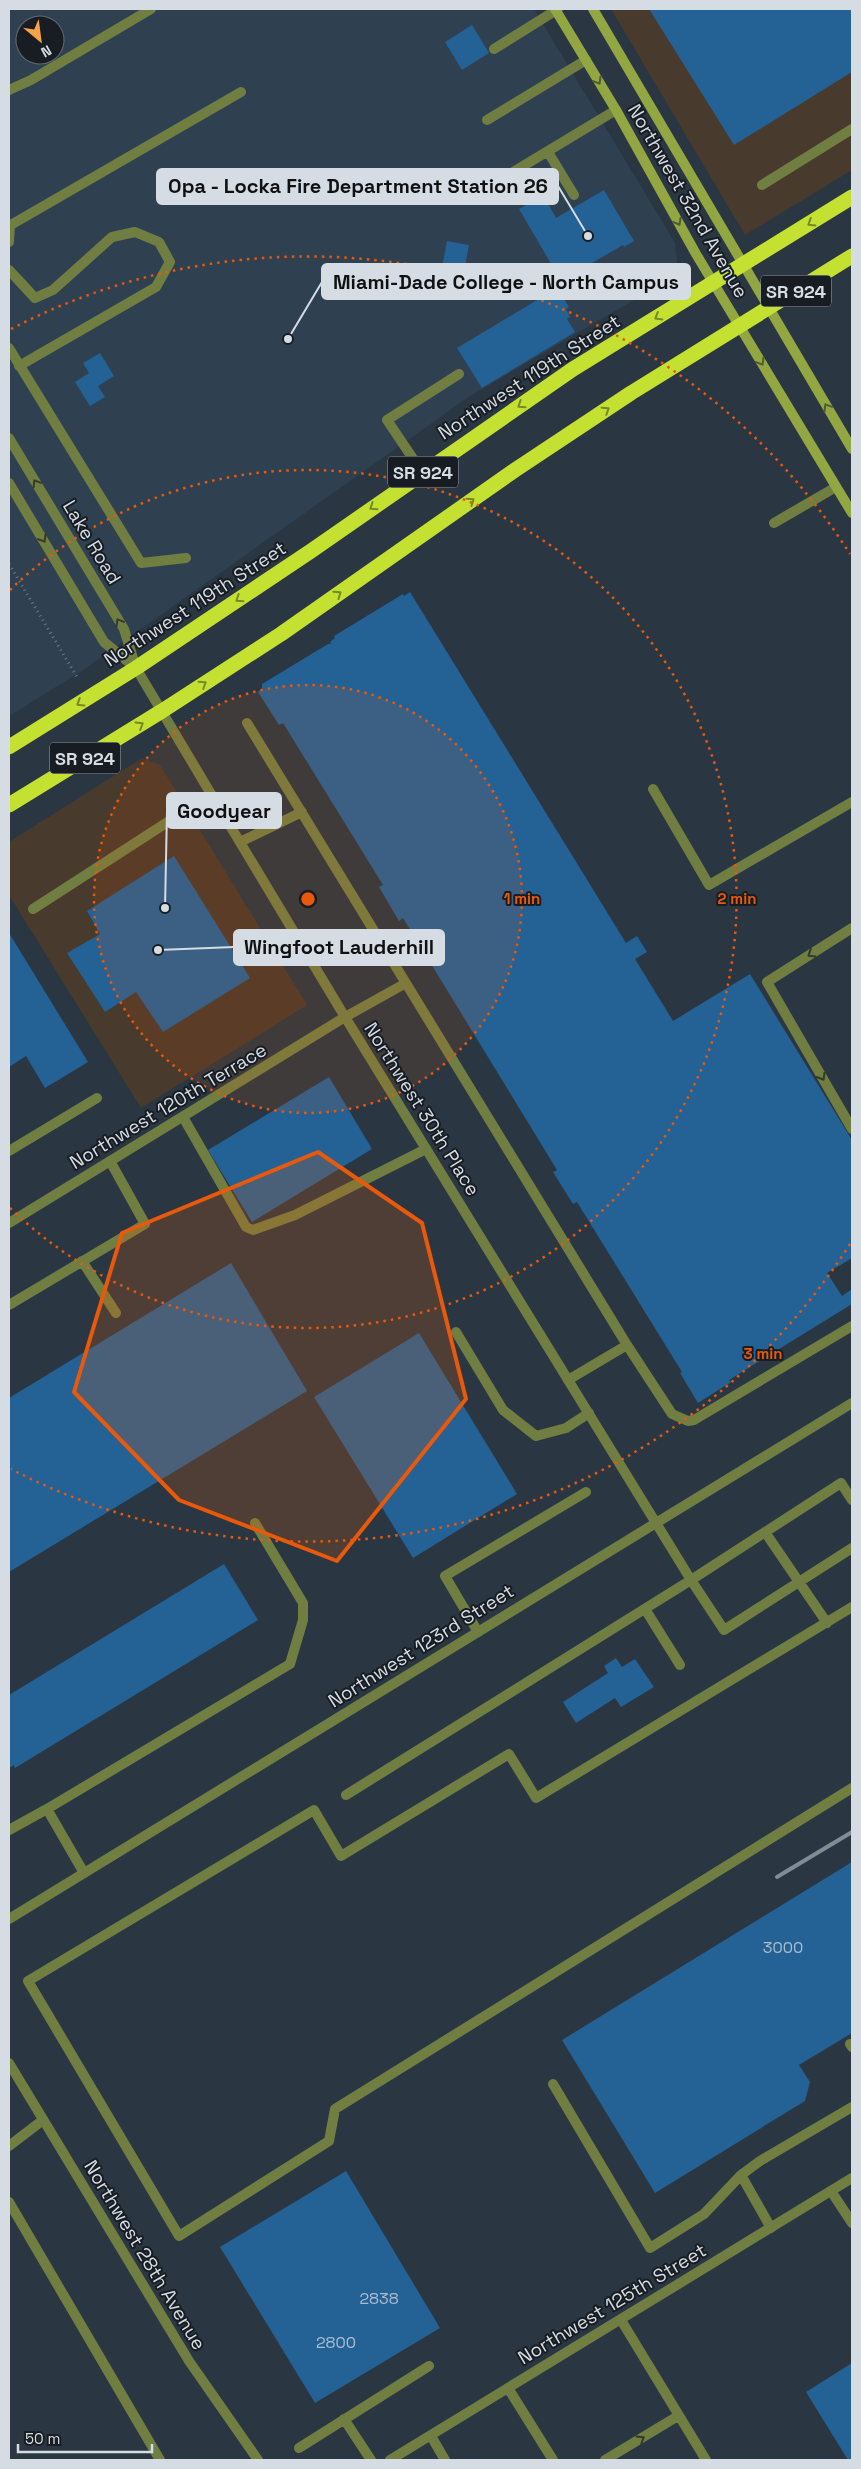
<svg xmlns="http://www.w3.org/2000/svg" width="861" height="2469" viewBox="0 0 861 2469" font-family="'Space Grotesk',sans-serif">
<rect width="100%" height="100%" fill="#2a3742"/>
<path fill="#2f4151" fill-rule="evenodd" d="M9 9H534L675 243 677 262 663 283 470 396 80 672 9 716ZM25 25H55V55H25Z"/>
<path fill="#483a2c" d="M611 9H852V170L745 235Z
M142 758 160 765 307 1005 141 1108 9 895V842Z"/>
<path fill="#246194" d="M649 9H852V72L734 145Z
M472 25 489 53 462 70 445 42Z
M604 190 634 241 624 247 623 245 585 267 587 270 563 284 519 209 535 200 534 198 542 193 556 218Z
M447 241 469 245 460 292 438 288Z
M557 288 569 307 566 309 570 317 567 319 575 332 482 388 457 348Z
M100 353 114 376 98 386 105 397 90 406 75 382 89 373 83 363Z
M410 592 626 943 637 936 647 952 635 959 673 1021 750 974 852 1140V1258L827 1273 842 1296 852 1289V1304L729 1380 731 1382 698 1403 680 1373 682 1372 577 1202 573 1204 553 1172 557 1170 403 918 399 921 379 887 383 885 283 723 279 725 258 692 262 689V684L328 644H331L330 642 335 638 334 636 403 594 404 596Z
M174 856 250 978 163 1032 136 992 105 1012 67 953 100 934 87 911Z
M9 933 88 1062 45 1088 26 1056 9 1067Z
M329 1077 372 1149 252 1222 208 1150Z
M231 1263 307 1391 9 1572V1398Z
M419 1333 517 1494 413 1558 314 1397Z
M224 1564 258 1620 15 1768 14 1765 9 1768V1695Z
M616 1658 622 1667 635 1659 654 1687 621 1707 615 1698 576 1723 563 1702 608 1673 604 1666Z
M852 1862V2033L799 2065 810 2082 805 2101 655 2193 562 2040Z
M346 2171 440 2328 315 2403 220 2247Z
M852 2363V2460H848L806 2392Z"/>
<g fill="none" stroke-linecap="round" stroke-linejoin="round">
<path stroke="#6d7781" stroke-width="3" stroke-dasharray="1 4" stroke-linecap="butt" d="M9 564 77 677"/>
<path stroke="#717e42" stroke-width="10" d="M494 49 558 9
M487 120 586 60
M548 152 574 195
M500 180 616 110
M762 185 852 129
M9 226 241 92
M9 242 10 225
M9 270 35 298 53 290 112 237 135 232 159 242 170 262 156 287 19 366
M9 348 141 563 186 558
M422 472 387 420 459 374
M774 523 836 487
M247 723 627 1345 672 1414 688 1421 694 1420 852 1326
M653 789 709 885 852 802
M240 842 302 812
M33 909 211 794
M852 928 767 982 852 1129
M345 1017 406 983
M183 1117 246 1227 253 1230 295 1215 426 1149
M9 1151 97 1098
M82 1261 116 1313
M9 1305 145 1224 110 1161
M456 1332 503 1410 536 1436 566 1428 589 1413
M568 1380 627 1345
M852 1500 841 1483 691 1580 724 1630 852 1548
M765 1532 827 1623
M852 1607 536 1798 509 1754 341 1856 314 1810 28 1981 179 2236 329 2141 335 2109 852 1788
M645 1609 680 1665
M478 1632 445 1576 586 1492
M346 1795 691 1580 656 1523
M47 1809 290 1664 303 1620V1603L255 1523
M9 1830 47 1809 84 1873
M850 2044 852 2047
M553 2084 650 2248 704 2214 741 2175 760 2161 852 2107
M9 2146 43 2120
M741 2175 771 2228
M831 2191 852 2223
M9 2202 160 2460
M621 2320 706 2460
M508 2388 553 2460
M344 2419 371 2460
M431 2436 445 2460
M299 2448 429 2366
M605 2460 678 2416"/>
<path stroke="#717e42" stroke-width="10" d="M9 90 31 80 151 9
M9 438 124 629 136 668 211 794 345 1017 656 1523
M9 483 104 642 136 668
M9 1223 345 1017
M9 1919 852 1403
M9 2063 189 2361 258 2460
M390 2460 852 2178"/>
<path stroke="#92a641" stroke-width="10" d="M555 9 616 110 696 254 852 513
M593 9 852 449"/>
<path stroke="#c4e031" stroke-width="15" d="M9 747 136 668 311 551 573 369 852 197
M9 805 162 711 281 634 515 470 631 393 852 256"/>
<path stroke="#828c95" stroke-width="4" d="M777 1877 852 1832"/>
</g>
<defs><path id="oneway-chevron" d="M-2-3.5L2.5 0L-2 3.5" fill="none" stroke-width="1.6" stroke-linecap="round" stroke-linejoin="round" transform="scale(1.25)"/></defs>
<g stroke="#4f5b30">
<use href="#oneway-chevron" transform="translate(598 81) rotate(59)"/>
<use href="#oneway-chevron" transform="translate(678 222) rotate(61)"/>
<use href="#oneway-chevron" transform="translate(761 362) rotate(59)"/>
<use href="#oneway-chevron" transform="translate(827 407) rotate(-121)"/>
</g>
<g stroke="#77882b">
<use href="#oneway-chevron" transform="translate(811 223) rotate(148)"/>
<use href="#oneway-chevron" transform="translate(658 317) rotate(149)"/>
<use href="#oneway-chevron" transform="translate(521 405) rotate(146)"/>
<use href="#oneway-chevron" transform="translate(606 410) rotate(-33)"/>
<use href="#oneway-chevron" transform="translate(471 501) rotate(-35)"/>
<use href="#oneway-chevron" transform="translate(373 507) rotate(145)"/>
<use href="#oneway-chevron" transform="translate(338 594) rotate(-35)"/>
<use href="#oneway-chevron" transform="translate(239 599) rotate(146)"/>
<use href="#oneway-chevron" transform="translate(203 684) rotate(-33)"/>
<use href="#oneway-chevron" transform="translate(80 703) rotate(148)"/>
<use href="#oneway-chevron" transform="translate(140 725) rotate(-32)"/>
</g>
<g stroke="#333a2c">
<use href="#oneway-chevron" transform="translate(36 483) rotate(-121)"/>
<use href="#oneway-chevron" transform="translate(43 539) rotate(59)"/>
<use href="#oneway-chevron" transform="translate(119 622) rotate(-121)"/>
<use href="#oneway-chevron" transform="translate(811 954) rotate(148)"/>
<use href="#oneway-chevron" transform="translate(822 1077) rotate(60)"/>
<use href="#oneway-chevron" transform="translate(641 2439) rotate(-32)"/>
</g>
<path fill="#e8590c" fill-opacity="0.2" stroke="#e8590c" stroke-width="4" stroke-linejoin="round" d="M318 1152 422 1223 466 1399 337 1561 179 1500 74 1392 122 1233Z"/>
<circle cx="308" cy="899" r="214" fill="#e8590c" fill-opacity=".12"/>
<g fill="none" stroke="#e8590c" stroke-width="2.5" stroke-dasharray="2.5 5">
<circle cx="308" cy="899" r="214"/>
<path d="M10 590A429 429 0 1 1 10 1208"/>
<path d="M850 1244A643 643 0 0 1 11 1469M11 329A643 643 0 0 1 850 554"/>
</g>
<g text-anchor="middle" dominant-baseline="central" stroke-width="4" stroke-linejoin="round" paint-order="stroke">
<g font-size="16" fill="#a9bdd0">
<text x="783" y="1947">3000</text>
<text x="379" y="2298">2838</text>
<text x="336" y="2342">2800</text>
</g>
<g fill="#181d23" stroke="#9ca3aa" stroke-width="1">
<rect x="761" y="275.5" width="70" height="31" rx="4"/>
<rect x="388" y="456.5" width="70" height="31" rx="4"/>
<rect x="50" y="742.5" width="70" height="31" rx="4"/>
</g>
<g font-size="18" font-weight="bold" fill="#d5dce4">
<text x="796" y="291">SR 924</text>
<text x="423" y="472">SR 924</text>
<text x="85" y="758">SR 924</text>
</g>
<g font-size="19" fill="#d5dce4" stroke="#181d23">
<text transform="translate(688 201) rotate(60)">Northwest 32nd Avenue</text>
<text transform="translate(529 377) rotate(-33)">Northwest 119th Street</text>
<text transform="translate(92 542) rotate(59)">Lake Road</text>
<text transform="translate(195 604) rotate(-33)">Northwest 119th Street</text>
<text transform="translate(168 1106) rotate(-31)">Northwest 120th Terrace</text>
<text transform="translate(422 1109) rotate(58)">Northwest 30th Place</text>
<text transform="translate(421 1646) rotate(-32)">Northwest 123rd Street</text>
<text transform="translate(145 2255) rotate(59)">Northwest 28th Avenue</text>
<text transform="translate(612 2304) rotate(-31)">Northwest 125th Street</text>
</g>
</g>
<circle cx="308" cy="899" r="8" fill="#e8590c" stroke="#181d23" stroke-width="2.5"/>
<g font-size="15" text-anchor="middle" font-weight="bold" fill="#e8590c" stroke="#181d23" stroke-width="4" stroke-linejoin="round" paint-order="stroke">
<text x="522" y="904">1 min</text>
<text x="737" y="904">2 min</text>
<text x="763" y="1359">3 min</text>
</g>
<path fill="none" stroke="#d5dce4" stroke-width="2" d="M588 236L558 186M288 339L322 282M165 908L167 811M158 950L234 947"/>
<g fill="#d5dce4" stroke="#181d23" stroke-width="2">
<circle cx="588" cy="236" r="5"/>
<circle cx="288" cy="339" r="5"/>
<circle cx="165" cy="908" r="5"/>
<circle cx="158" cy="950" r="5"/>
</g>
<g fill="#d5dce4" stroke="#d5dce4" stroke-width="2">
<rect x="157" y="169" width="401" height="35" rx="5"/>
<rect x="322" y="264" width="368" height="35" rx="5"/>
<rect x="167" y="793" width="114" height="35" rx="5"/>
<rect x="234" y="930" width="210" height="35" rx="5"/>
</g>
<g font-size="20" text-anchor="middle" font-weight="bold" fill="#111">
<text x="358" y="193">Opa - Locka Fire Department Station 26</text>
<text x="506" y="289">Miami-Dade College - North Campus</text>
<text x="224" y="818">Goodyear</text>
<text x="339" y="954">Wingfoot Lauderhill</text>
</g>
<rect width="861" height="2469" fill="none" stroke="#d5dce4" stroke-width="20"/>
<g transform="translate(40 40) rotate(151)"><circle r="24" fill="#181d23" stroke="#646970"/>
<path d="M0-4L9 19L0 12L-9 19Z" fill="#f7a149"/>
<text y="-8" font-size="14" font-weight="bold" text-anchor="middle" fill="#d5dce4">N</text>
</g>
<path d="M18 2444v8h134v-8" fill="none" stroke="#d5dce4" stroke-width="2.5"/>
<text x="25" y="2444" font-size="15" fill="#d5dce4" stroke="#181d23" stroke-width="4" paint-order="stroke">50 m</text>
</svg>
